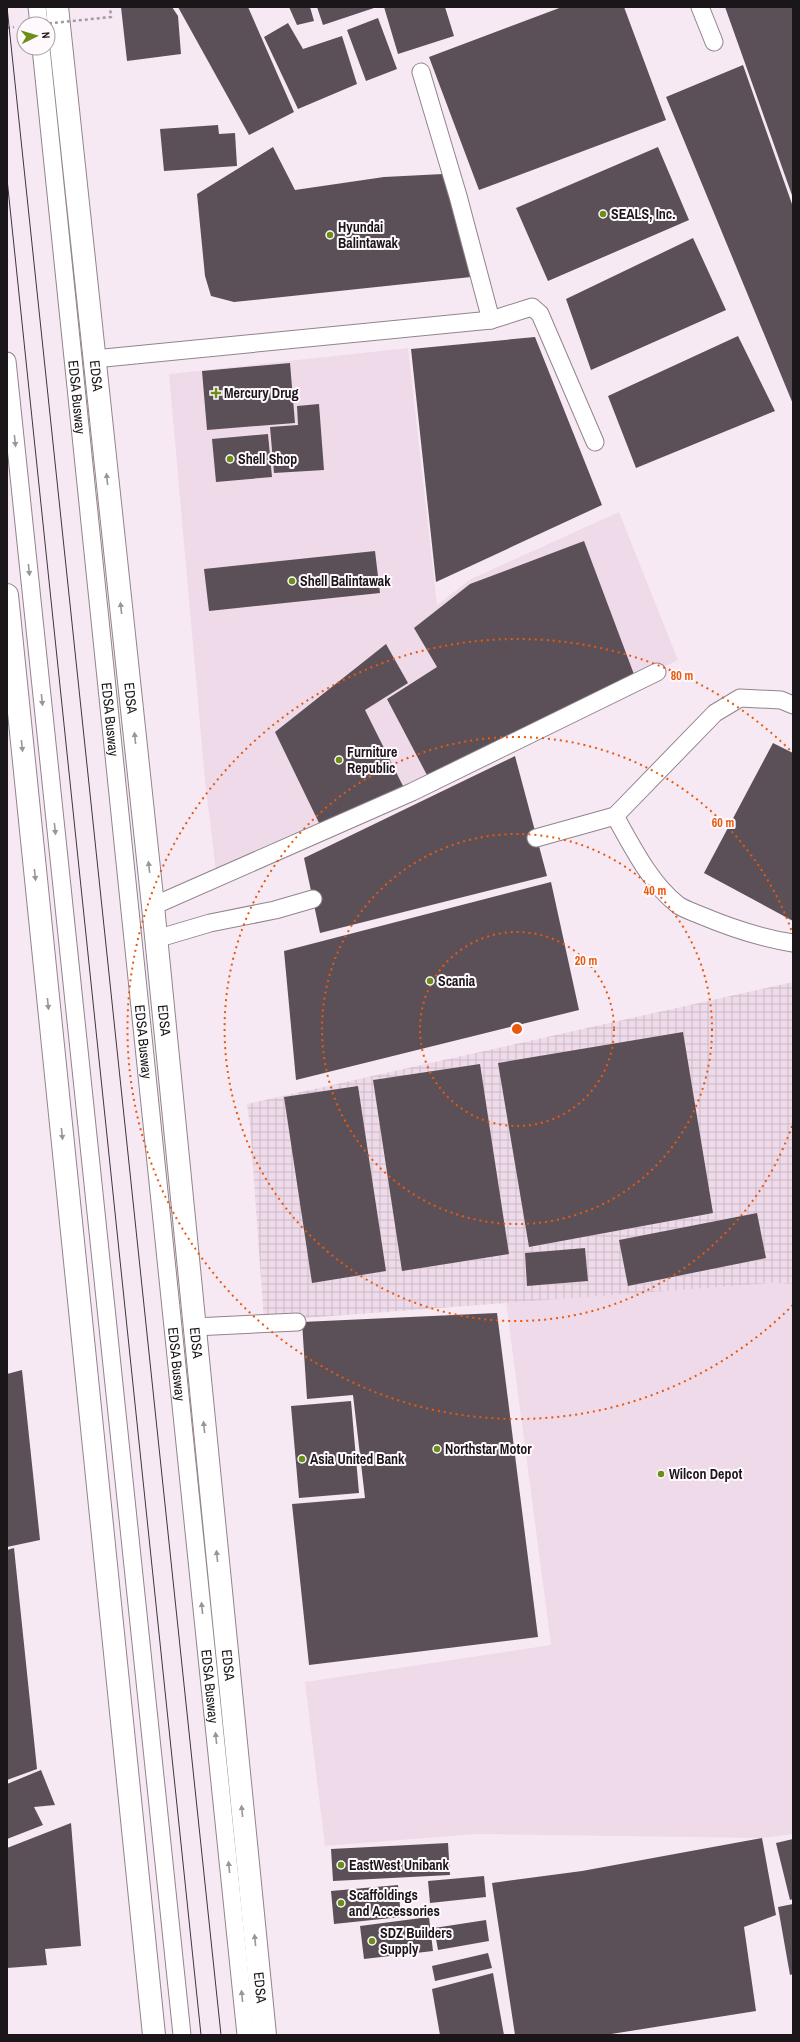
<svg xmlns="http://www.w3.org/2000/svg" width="800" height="2042" viewBox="0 0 800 2042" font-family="'Archivo Narrow',sans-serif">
<defs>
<pattern id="industrial-grid" width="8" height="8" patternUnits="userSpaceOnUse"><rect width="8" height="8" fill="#efdae9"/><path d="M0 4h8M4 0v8" fill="none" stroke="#ccbac7"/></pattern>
</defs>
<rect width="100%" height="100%" fill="#f7e9f3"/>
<path fill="#efdae9" d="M408 348 437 605 471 579 619 512 678 660 408 791 216 872 205 780 169 374Z
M773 1283 793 1284V1834L762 1838 476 1834 325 1846 305 1682 551 1645 506 1302Z"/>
<path fill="url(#industrial-grid)" d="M793 982V1284L773 1283 264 1321 250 1126 247 1104Z"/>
<path fill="#5c5058" d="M121 7H172L178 16 181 54 127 61Z
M178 7H248L294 112 249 135Z
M289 7H310L314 21 297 25Z
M317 7H374V8L323 25Z
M384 7H445L454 36 398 54Z
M562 7H624L666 120 479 190 429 57Z
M725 7H793V198Z
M378 18 397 69 366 81 347 30Z
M288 23 303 49 342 36 357 84 298 109 264 37Z
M743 65 793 207V404L666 97Z
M218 125 219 134 235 133 237 166 164 171 160 129Z
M273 147 295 190 384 177 443 174 471 277 234 302 211 296 205 276 197 194Z
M658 147 689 220 548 281 516 208Z
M693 238 726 310 591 370 566 299Z
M738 336 775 411 636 468 608 396Z
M535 337 602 505 436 582 411 349Z
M290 363 295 423 207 430 202 371Z
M319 404 324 470 274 473 270 427 298 425 297 406Z
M268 434 272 477 216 482 212 439Z
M584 541 635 677 428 777 387 699 437 667 414 628 470 584Z
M375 551 380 593 209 611 204 569Z
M386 644 408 683 365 710 404 788 320 825 275 732Z
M773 743 793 753V921L704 873Z
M515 756 547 876 320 933 304 858Z
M551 882 579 1010 296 1080 284 951Z
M683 1032 713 1213 529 1247 498 1063Z
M480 1064 509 1254 402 1271 373 1080Z
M358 1086 386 1271 312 1283 284 1097Z
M757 1213 766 1258 628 1286 619 1240Z
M585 1248 588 1281 527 1286 525 1253Z
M497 1313 538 1637 309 1665 292 1504 365 1498 353 1395 307 1399 302 1322Z
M22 1370 40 1540 7 1547V1374Z
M351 1401 359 1493 299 1498 291 1406Z
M14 1548 37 1769 7 1780V1550Z
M41 1770 55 1805 34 1807 43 1825 7 1839V1784Z
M71 1823 81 1946 45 1949 47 1965 7 1968V1848Z
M762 1838 776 1915 744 1927 756 2011 605 2035H515L492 1883 582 1871Z
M793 1839V1899L790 1900 776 1843Z
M448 1843 450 1875 333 1881 331 1849Z
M484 1876 486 1897 430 1903 428 1881Z
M398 1885 401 1917 334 1924 331 1891Z
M793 1904V1974L790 1975 778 1907Z
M429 1917 433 1951 364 1959 360 1926Z
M486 1920 489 1941 438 1950 434 1928Z
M488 1953 492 1968 435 1981 432 1966Z
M493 1973 504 2035H440L432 1989Z"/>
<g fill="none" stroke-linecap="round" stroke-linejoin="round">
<g stroke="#91848d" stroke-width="19">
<g id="service">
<path d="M37 7 39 24"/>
<path d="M700 7 714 42"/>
<path id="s1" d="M41 48 246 2035"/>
<path d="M421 72 458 196 491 320"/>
<path d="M94 359 491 320 532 307 540 314 595 442"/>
<path d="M7 361 182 2035"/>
<path d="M615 816C632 846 650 883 678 905 684 909 693 912 700 915 731 928 760 938 793 943"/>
<path d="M536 838 615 816 715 713 740 698 781 700 793 705"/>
<path d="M153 906 412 792 657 672"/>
<path d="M156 939 210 923 275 910 313 899"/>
<path d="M194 1327 297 1322"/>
</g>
</g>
<g stroke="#91848d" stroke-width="24">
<g id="trunk">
<path id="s2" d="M57 7 153 906 265 2035"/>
<path d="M7 595 154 2035"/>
</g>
</g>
<path stroke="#a49aa1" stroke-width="2.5" stroke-dasharray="3 3" stroke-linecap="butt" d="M7 28 14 27"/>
<use href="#service" stroke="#fff" stroke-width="17"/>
<use href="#trunk" stroke="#fff" stroke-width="22"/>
<path stroke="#3e373b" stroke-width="1" d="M7 7 221 2035
M7 179 201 2035"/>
<path stroke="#a49aa1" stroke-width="2.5" stroke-dasharray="3 3" stroke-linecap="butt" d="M43 24 111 17 110 7"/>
</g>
<defs><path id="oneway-solid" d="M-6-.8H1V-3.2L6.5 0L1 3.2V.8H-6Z"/></defs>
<g fill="#989698">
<use href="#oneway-solid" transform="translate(15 441) rotate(84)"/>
<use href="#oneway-solid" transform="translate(107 479) rotate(-96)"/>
<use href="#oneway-solid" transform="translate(29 570) rotate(84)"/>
<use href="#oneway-solid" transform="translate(121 608) rotate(-96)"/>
<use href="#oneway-solid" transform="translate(42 700) rotate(84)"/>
<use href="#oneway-solid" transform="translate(135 738) rotate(-96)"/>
<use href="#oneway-solid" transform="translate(22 746) rotate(84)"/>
<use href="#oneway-solid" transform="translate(55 829) rotate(84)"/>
<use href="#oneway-solid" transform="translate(149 867) rotate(-97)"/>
<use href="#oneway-solid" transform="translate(35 875) rotate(84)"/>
<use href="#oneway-solid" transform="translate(48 1004) rotate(84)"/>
<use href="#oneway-solid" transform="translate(62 1134) rotate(84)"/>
<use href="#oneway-solid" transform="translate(204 1427) rotate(-96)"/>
<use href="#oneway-solid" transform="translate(217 1556) rotate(-96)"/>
<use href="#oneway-solid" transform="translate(202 1608) rotate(-96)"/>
<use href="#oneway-solid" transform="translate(216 1738) rotate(-96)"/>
<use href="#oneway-solid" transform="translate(242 1811) rotate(-96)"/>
<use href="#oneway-solid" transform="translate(229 1867) rotate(-96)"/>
<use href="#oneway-solid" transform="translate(255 1940) rotate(-96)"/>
<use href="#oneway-solid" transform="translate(242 1996) rotate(-96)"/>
</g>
<g fill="none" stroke="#e8590c" stroke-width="2" stroke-dasharray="2 4">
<circle cx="517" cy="1029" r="97"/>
<circle cx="517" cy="1029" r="195"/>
<path d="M792 1126A292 292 0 1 1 792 932"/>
<path d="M793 1305A390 390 0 1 1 793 753"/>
</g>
<g fill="#6b8e18" stroke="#fff9fd" stroke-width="1.5">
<circle cx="603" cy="214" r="4"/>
<circle cx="330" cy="235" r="4"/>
<path d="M214 387h4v4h4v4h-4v4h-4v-4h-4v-4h4z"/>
<circle cx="230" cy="459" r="4"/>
<circle cx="292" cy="581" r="4"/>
<circle cx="339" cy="760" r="4"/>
<circle cx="430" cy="981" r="4"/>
<circle cx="437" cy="1449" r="4"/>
<circle cx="302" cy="1459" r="4"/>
<circle cx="661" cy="1474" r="4"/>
<circle cx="341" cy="1865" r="4"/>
<circle cx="341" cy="1903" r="4"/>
<circle cx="372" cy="1941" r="4"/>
</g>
<g text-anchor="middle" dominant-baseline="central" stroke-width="4" stroke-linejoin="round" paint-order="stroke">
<g font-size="14" font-weight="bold" fill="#1b1619" stroke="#fff9fd" text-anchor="start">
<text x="611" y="214">SEALS, Inc.</text>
<text x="338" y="227">Hyundai<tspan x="338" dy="16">Balintawak</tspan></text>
<text x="224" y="393">Mercury Drug</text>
<text x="238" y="459">Shell Shop</text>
<text x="300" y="581">Shell Balintawak</text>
<text x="347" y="752">Furniture<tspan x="347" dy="16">Republic</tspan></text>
<text x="438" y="981">Scania</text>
<text x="445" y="1449">Northstar Motor</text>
<text x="310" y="1459">Asia United Bank</text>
<text x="669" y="1474">Wilcon Depot</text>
<text x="349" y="1865">EastWest Unibank</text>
<text x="349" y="1895">Scaffoldings<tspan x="349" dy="16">and Accessories</tspan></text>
<text x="380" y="1933">SDZ Builders<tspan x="380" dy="16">Supply</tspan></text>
</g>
<g font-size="14" fill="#1b1619" stroke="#fff9fd">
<text stroke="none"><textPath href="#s2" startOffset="371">EDSA</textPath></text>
<text stroke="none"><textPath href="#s1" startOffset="351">EDSA Busway</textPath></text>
<text stroke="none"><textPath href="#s2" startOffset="695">EDSA</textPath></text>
<text stroke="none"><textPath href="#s1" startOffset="675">EDSA Busway</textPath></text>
<text stroke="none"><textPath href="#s2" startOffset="1019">EDSA</textPath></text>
<text stroke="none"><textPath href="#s1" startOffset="999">EDSA Busway</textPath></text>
<text stroke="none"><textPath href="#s2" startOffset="1343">EDSA</textPath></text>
<text stroke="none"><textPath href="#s1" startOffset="1323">EDSA Busway</textPath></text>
<text stroke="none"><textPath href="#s2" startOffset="1667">EDSA</textPath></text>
<text stroke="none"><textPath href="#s1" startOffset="1647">EDSA Busway</textPath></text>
<text stroke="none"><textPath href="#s2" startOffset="1991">EDSA</textPath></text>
</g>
</g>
<circle cx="517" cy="1029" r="6" fill="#e8590c" stroke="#fff9fd" stroke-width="2"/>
<g font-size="12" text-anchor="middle" font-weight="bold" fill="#e8590c" stroke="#fff9fd" stroke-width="4" stroke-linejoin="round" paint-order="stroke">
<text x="682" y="680">80 m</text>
<text x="723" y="827">60 m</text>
<text x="655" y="895">40 m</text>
<text x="586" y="965">20 m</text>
</g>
<rect width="800" height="2042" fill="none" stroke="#1b1619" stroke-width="16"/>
<g transform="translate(36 36) rotate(85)"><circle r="19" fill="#fff9fd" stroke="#a49ea2"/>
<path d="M0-3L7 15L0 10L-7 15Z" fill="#6b8e18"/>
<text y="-6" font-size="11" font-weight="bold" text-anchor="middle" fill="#1b1619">N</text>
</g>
</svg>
